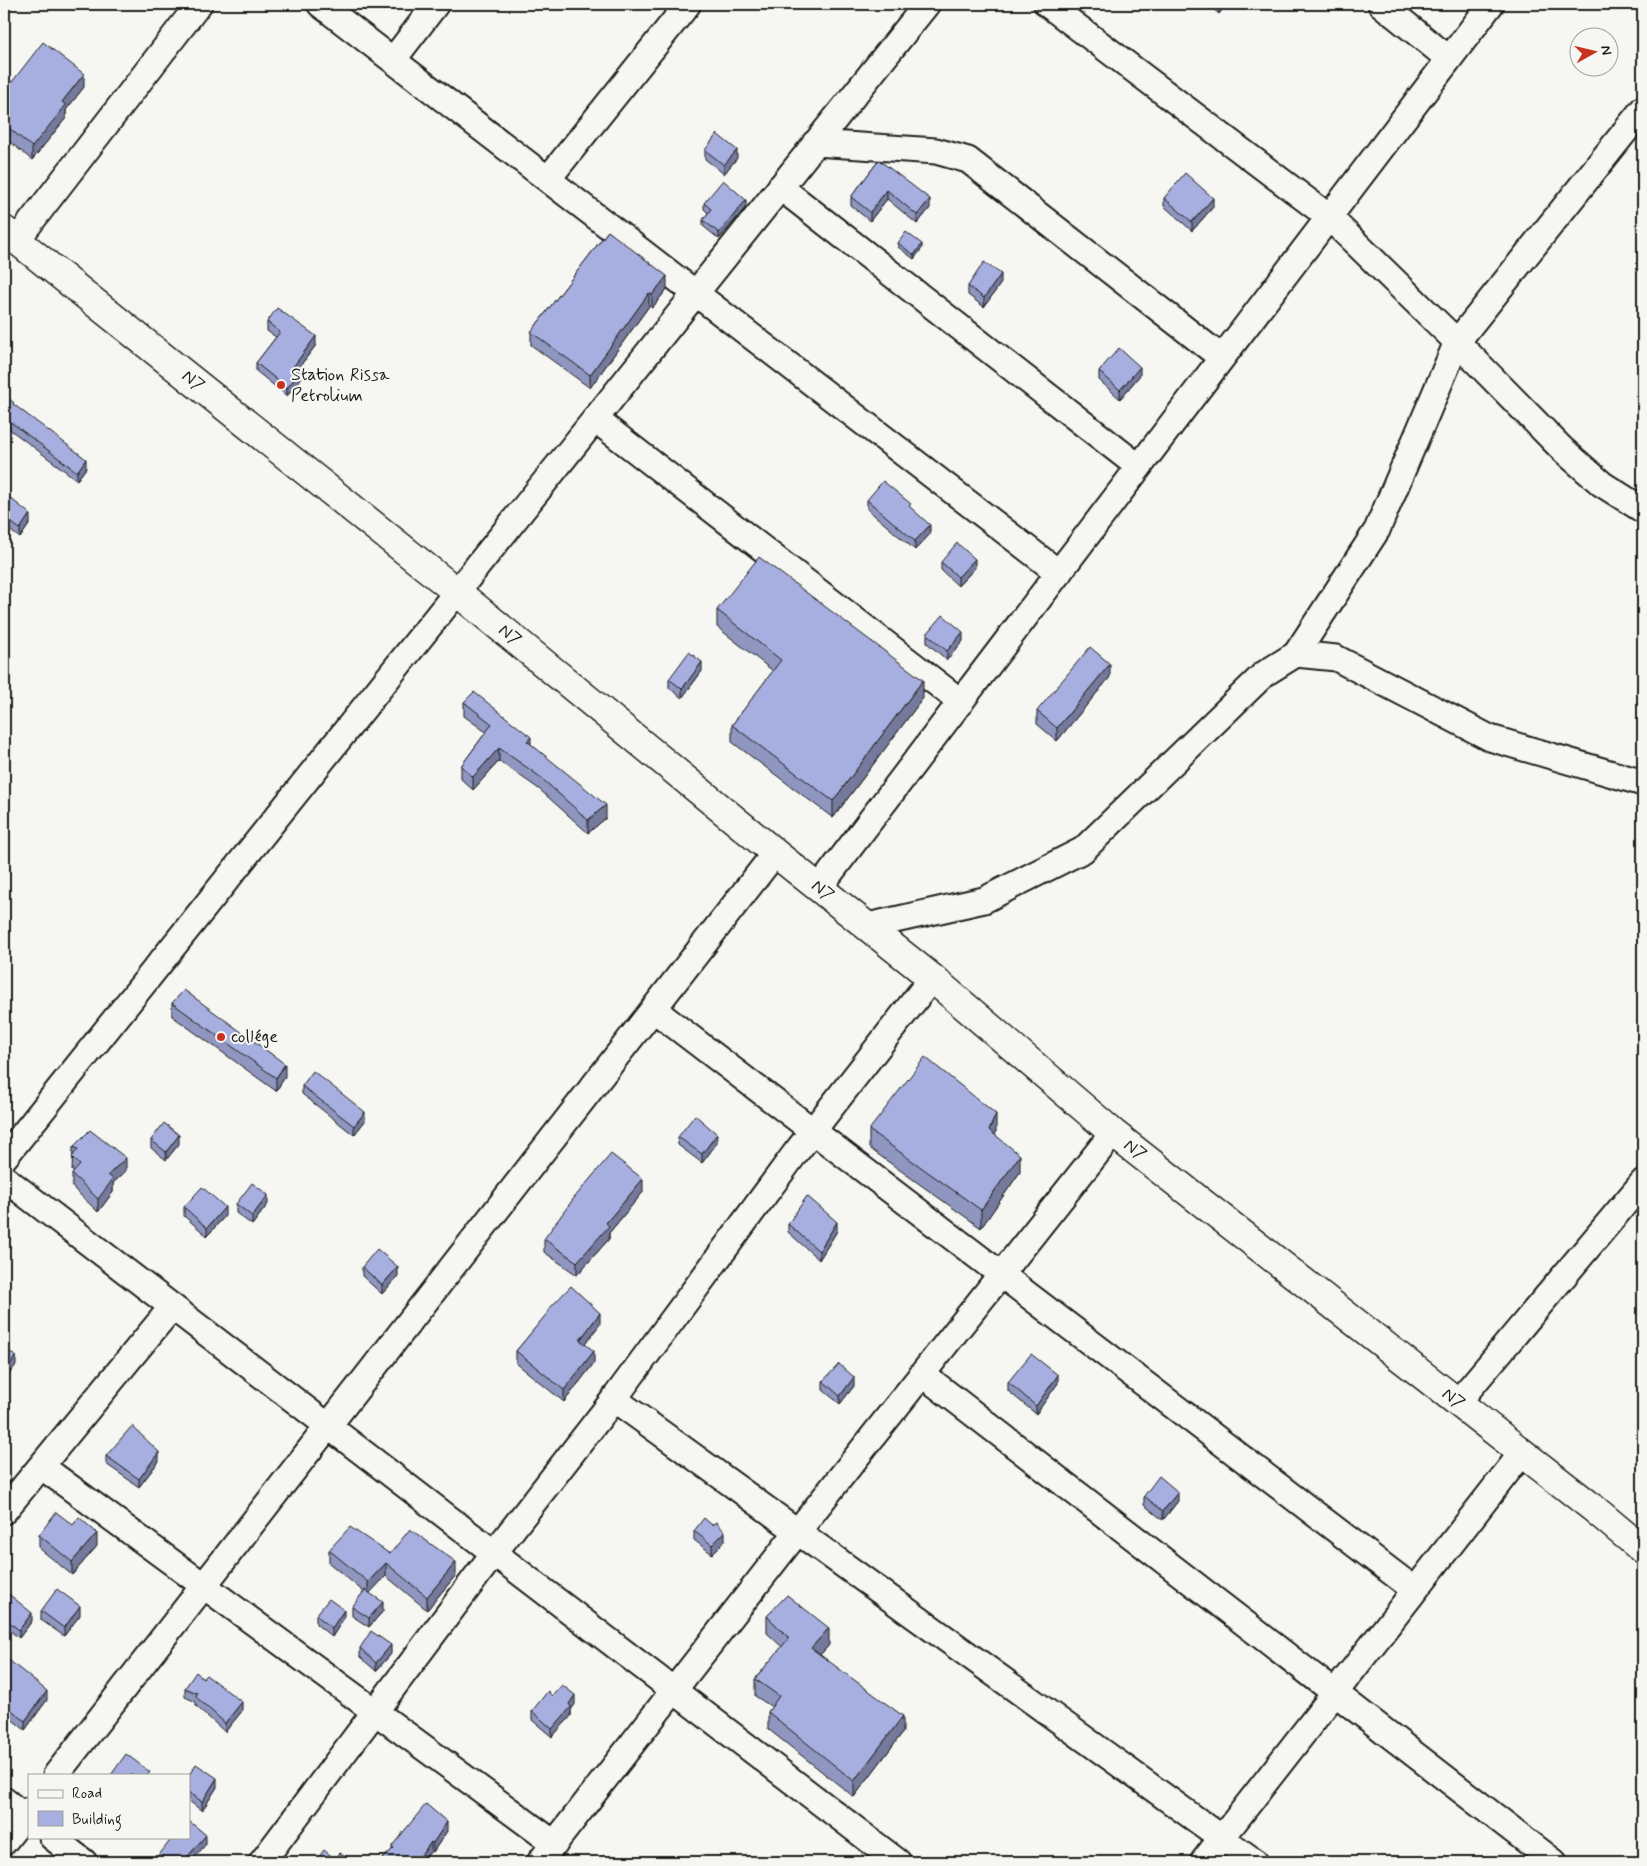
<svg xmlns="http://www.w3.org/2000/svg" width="1647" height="1866" viewBox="0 0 1647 1866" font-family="Mynerve,sans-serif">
<rect width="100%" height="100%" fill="#f6f6f2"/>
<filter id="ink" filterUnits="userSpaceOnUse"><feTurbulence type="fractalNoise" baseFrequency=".02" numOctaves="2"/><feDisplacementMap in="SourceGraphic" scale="10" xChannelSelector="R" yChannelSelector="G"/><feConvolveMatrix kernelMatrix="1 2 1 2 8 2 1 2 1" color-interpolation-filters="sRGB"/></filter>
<g filter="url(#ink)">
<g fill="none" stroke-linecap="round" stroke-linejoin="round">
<g stroke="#1c1c1c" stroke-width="29">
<path id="minor" d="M320 4 1059 573
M1047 4 1329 217 1457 342 1562 449 1602 484 1643 510
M1381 4 1449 59
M393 60 436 4
M815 143 936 151 968 160 1222 358
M548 179 688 4
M780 187 1139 467
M17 240 199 4
M595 419 961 702
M1296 654 1377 530 1457 342 1643 109
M819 888 1491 4
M868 926 984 900 1083 850 1264 674 1296 654 1336 658 1490 738 1643 783
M653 1009 1415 1590
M4 1158 927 4
M4 1178 898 1862
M922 1374 1554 1862
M614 1399 1255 1862
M1458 1402 1643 1182
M41 1466 555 1844
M4 1511 172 1307
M56 1775 775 853
M4 1800 29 1820
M52 1837 84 1862
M4 1842 29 1810
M262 1862 494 1553 614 1399 794 1155 932 978
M540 1862 798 1531 1113 1133
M1203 1862 1522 1453"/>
</g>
<g stroke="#1c1c1c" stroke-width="31">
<g id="major">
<path id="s1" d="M4 230 457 592 775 853 932 978 1113 1133 1593 1508 1643 1550"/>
</g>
</g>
<use href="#minor" stroke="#f6f6f2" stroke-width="25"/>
<use href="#major" stroke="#f6f6f2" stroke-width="28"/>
</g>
<path fill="#8f96c0" stroke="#1c1c1c" d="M1207 4H1226L1219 14Z
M4 75 12 82 84 87 66 110V118L32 160 4 137Z
M705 150 737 158 724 174 705 159Z
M879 160 930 208 917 224 887 199 870 221 851 206V197Z
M1164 198 1213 207 1192 231 1164 206Z
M704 203 746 207 719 239 703 226V220L708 213 704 209Z
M608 231 667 289 652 308 649 306 590 388 531 345V332Z
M898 243 922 248 914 259 898 247Z
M1001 283 984 307 968 295V286Z
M267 322 316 345 297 370 300 380 287 396 256 371V363L276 337 267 331Z
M1099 371 1140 375 1120 399 1099 380Z
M4 394 14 405 86 468 77 480 4 425Z
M4 493 30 523 20 538 4 526Z
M867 500 911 508 930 534 915 550 867 509Z
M941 562 975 568 958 586 941 570Z
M717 610 923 698 833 818 732 742V725L773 671 717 627Z
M927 634 963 641 947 660 927 643Z
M702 671 682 698 669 688V679Z
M1110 677 1057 741 1037 724V711Z
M464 702 531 744 606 818 588 833 539 789 499 761 473 790 461 779V766L486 732 464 716Z
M172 1003 285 1077 276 1091 172 1016Z
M302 1086 365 1121 354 1135 302 1094Z
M869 1130 996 1131 995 1134 1020 1172 981 1228 869 1148Z
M678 1137 717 1143 702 1163 678 1145Z
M151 1140 179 1144 166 1160 151 1148Z
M73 1147 126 1171 113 1183V1192L98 1212 72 1187V1174L74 1172 72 1171Z
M643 1192 609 1233V1239L577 1275 544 1252V1239Z
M236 1204H268L252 1225 236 1213Z
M184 1207 225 1216 207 1236 184 1216Z
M788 1224 837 1231 819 1260 788 1232Z
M362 1267 398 1276 382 1294 362 1276Z
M548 1310 600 1324 585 1344 594 1363 564 1402 516 1363V1351L548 1313Z
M823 1381 854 1386 840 1404 823 1390Z
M1008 1382 1058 1383 1036 1414 1008 1391Z
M106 1456 159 1461 139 1487 106 1464Z
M1144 1496 1178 1501 1163 1520 1144 1505Z
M73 1525 97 1546 72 1575 39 1548V1535Z
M694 1531 725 1541 712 1554 694 1540Z
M329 1550 390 1554 456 1575 427 1610 386 1576 369 1593 383 1611 369 1627 352 1616V1607L364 1592 329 1563Z
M4 1592 32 1621 19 1638 4 1626Z
M41 1611 80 1615 64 1636 41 1620Z
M316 1615 344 1618 332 1637 316 1624Z
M767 1616 829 1645 820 1655 903 1732 854 1797 768 1729V1712L772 1707 755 1696V1679L782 1647 767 1633Z
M360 1648 391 1654 376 1671 360 1657Z
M4 1658 47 1700 25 1730 4 1713Z
M185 1688 242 1711 225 1732 196 1706V1702L185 1697Z
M552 1696 575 1704 571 1710V1716L552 1737 532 1720V1711Z
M189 1775 217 1787 202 1811 189 1801Z
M447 1831 433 1852 431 1851 422 1862H379L392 1850V1846Z"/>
<path fill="#747a9c" stroke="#1c1c1c" d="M1220 4H1226L1219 14V5Z
M84 74V87L66 110V118L32 160V147L62 102Z
M737 150V158L724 174V165Z
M887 190V199L870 221V212Z
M1213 198V207L1192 231V222Z
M930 199V208L917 224V215Z
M746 200V207L719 239V233Z
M922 244V248L914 259V255Z
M1001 274V283L984 307V298Z
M667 276V289L652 308V295Z
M649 293V306L590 388V375Z
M316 336V345L293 375V367Z
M1140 367V375L1120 399V390Z
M300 372V380L287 396V388Z
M86 459V468L77 480V472Z
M30 514V523L20 538V529Z
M930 525V534L915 550V541Z
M975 559V568L958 586V577Z
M963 632V641L947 660V651Z
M702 662V671L682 698V689Z
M1110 664V677L1057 741V728Z
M923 680V698L833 818V801Z
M531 737V750L527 741Z
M499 748V761L473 790V777Z
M606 805V818L588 833V820Z
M285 1064V1077L276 1091V1078Z
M365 1112V1121L354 1135V1126Z
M996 1114V1131L989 1147V1130Z
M717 1134V1143L702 1163V1154Z
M179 1135V1144L166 1160V1152Z
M1020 1155V1172L981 1228V1210Z
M126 1158V1171L113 1183V1192L98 1212V1199L108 1175Z
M643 1179V1192L609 1233V1239L577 1275V1262L606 1223Z
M268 1195V1204L252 1225V1216Z
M225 1207V1216L207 1236V1228Z
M837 1222V1231L819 1260V1251Z
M398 1267V1276L382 1294V1285Z
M600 1313V1324L580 1351V1340Z
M594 1351V1363L564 1402V1390Z
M16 1356V1365L4 1381V1372Z
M1058 1375V1383L1036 1414V1406Z
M854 1377V1386L840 1404V1396Z
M159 1452V1461L139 1487V1479Z
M1178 1492V1501L1163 1520V1511Z
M725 1532V1541L712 1554V1545Z
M97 1533V1546L72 1575V1562Z
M456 1562V1575L427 1610V1597Z
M386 1563V1576L368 1595V1582Z
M383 1602V1611L369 1627V1618Z
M80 1606V1615L64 1636V1628Z
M344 1610V1618L332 1637V1628Z
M32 1613V1621L19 1638V1630Z
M829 1628V1645L811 1665V1648Z
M391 1645V1654L376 1671V1663Z
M47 1691V1700L25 1730V1721Z
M575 1695V1704L571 1710V1716L552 1737V1729Z
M242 1702V1711L225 1732V1723Z
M903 1716V1732L854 1797V1781Z
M217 1778V1787L202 1811V1802Z
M447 1822V1831L433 1852V1843Z
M206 1835V1844L191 1862H183Z
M431 1842V1851L422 1862H416Z"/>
<path fill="#a6afdf" stroke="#1c1c1c" d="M43 42 84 74 62 102 66 105 32 147 4 124V75L12 82Z
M717 134 737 150 724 165 705 150Z
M879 160 930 199 917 215 887 190 870 212 851 197Z
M1185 173 1213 198 1192 222 1164 198Z
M723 180 746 200 719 233 703 220 711 209 704 203Z
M608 231 667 276 652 295 649 293 590 375 531 332Z
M906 232 922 244 914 255 898 243Z
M984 262 1001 274 984 298 968 286Z
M277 308 316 336 293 367 300 372 287 388 256 363 280 332 267 322Z
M1119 348 1140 367 1120 390 1099 371Z
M4 394 14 403 13 404 86 459 77 472 4 417Z
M883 481 911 504 909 506 930 525 915 541 867 500Z
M4 493 30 514 20 529 4 517Z
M957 543 975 559 958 577 941 562Z
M759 557 923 680 833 801 732 725 781 660 717 610Z
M943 615 963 632 947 651 927 634Z
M1090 647 1110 664 1057 728 1037 711Z
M689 652 702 662 682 689 669 679Z
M474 692 531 737 527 741 606 805 588 820 539 776 499 748 473 777 461 766 492 724 464 702Z
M184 990 285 1064 276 1078 172 1003Z
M925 1057 996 1114 989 1130 1020 1155 981 1210 869 1130Z
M313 1071 365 1112 354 1126 302 1086Z
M695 1115 717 1134 702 1154 678 1137Z
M164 1123 179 1135 166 1152 151 1140Z
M90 1130 126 1158 108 1175 113 1179 98 1199 72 1174 80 1165 72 1157 78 1149 73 1147Z
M611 1154 643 1179 606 1223 609 1226 577 1262 544 1239 574 1198Z
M252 1183 268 1195 252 1216 236 1204Z
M202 1187 225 1207 207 1228 184 1207Z
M807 1196 837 1222 819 1251 788 1224Z
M377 1249 398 1267 382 1285 362 1267Z
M571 1286 600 1313 580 1340 594 1351 564 1390 516 1351 549 1311 548 1310Z
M4 1347 16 1356 4 1372Z
M1031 1354 1058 1375 1036 1406 1008 1382Z
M839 1364 854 1377 840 1396 823 1381Z
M132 1426 159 1452 139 1479 106 1456Z
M1159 1476 1178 1492 1163 1511 1144 1496Z
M56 1512 73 1525 79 1517 97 1533 72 1562 39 1535Z
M704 1518 712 1525 716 1522 725 1532 712 1545 694 1531Z
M350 1527 390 1554 410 1529 456 1562 427 1597 386 1563 368 1582 329 1550Z
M57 1589 80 1606 64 1628 41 1611Z
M365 1590 383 1602 369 1618 352 1607Z
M5 1591 32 1613 19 1630 4 1618V1592Z
M787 1595 829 1628 811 1648 903 1716 854 1781 768 1712 779 1696 755 1679 789 1638 767 1616Z
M329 1599 344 1610 332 1628 316 1615Z
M371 1631 391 1645 376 1663 360 1648Z
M5 1657 47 1691 25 1721 4 1704V1658Z
M196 1672 203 1678 206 1675 242 1702 225 1723 196 1697 197 1693 185 1688Z
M562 1685 575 1695 569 1704 571 1707 552 1729 532 1711 548 1691 552 1696Z
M126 1754 150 1772 148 1775H111Z
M196 1764 217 1778 202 1802 189 1792V1775Z
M426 1804 447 1822 433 1843 431 1842 416 1862H379L394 1848 392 1846Z
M189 1821 206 1835 183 1862H158L155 1860 173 1837H189Z
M324 1850 335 1859 340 1853 355 1862H315Z"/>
</g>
<g fill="#c8321e" stroke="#f6f6f2" stroke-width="2">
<circle cx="281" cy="385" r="5"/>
<circle cx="221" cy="1037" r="5"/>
</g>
<g text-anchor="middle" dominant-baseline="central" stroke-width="4" stroke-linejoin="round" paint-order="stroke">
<g font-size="18" fill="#1c1c1c" stroke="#f6f6f2" text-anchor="start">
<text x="291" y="375">Station Rissa<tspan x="291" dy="21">Petrolium</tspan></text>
<text x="231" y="1037">collége</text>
</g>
<g font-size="18" fill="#1c1c1c" stroke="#f6f6f2">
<text stroke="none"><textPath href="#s1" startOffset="242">N7</textPath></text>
<text stroke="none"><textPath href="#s1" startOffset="648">N7</textPath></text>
<text stroke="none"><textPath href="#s1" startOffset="1052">N7</textPath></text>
<text stroke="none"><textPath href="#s1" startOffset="1458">N7</textPath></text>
<text stroke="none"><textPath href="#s1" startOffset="1862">N7</textPath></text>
</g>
</g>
<rect width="1647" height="1866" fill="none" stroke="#f6f6f2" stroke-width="20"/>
<rect x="10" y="10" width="1627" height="1846" fill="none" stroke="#1c1c1c" stroke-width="2" filter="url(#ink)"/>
<rect x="28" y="1774" width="162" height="65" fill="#f6f6f2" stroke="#9f9f9c"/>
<rect x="38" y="1790" width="25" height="8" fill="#f6f6f2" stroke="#9f9f9c"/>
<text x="72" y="1798" font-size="15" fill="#1c1c1c">Road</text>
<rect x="38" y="1811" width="25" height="15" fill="#a6afdf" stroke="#9f9f9c"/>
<text x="72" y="1824" font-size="15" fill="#1c1c1c">Building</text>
<g transform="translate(1594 52) rotate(82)"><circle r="24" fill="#f6f6f2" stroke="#9f9f9c"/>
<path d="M0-4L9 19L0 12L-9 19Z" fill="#c8321e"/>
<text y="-8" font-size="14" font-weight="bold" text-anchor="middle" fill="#1c1c1c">N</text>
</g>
</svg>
